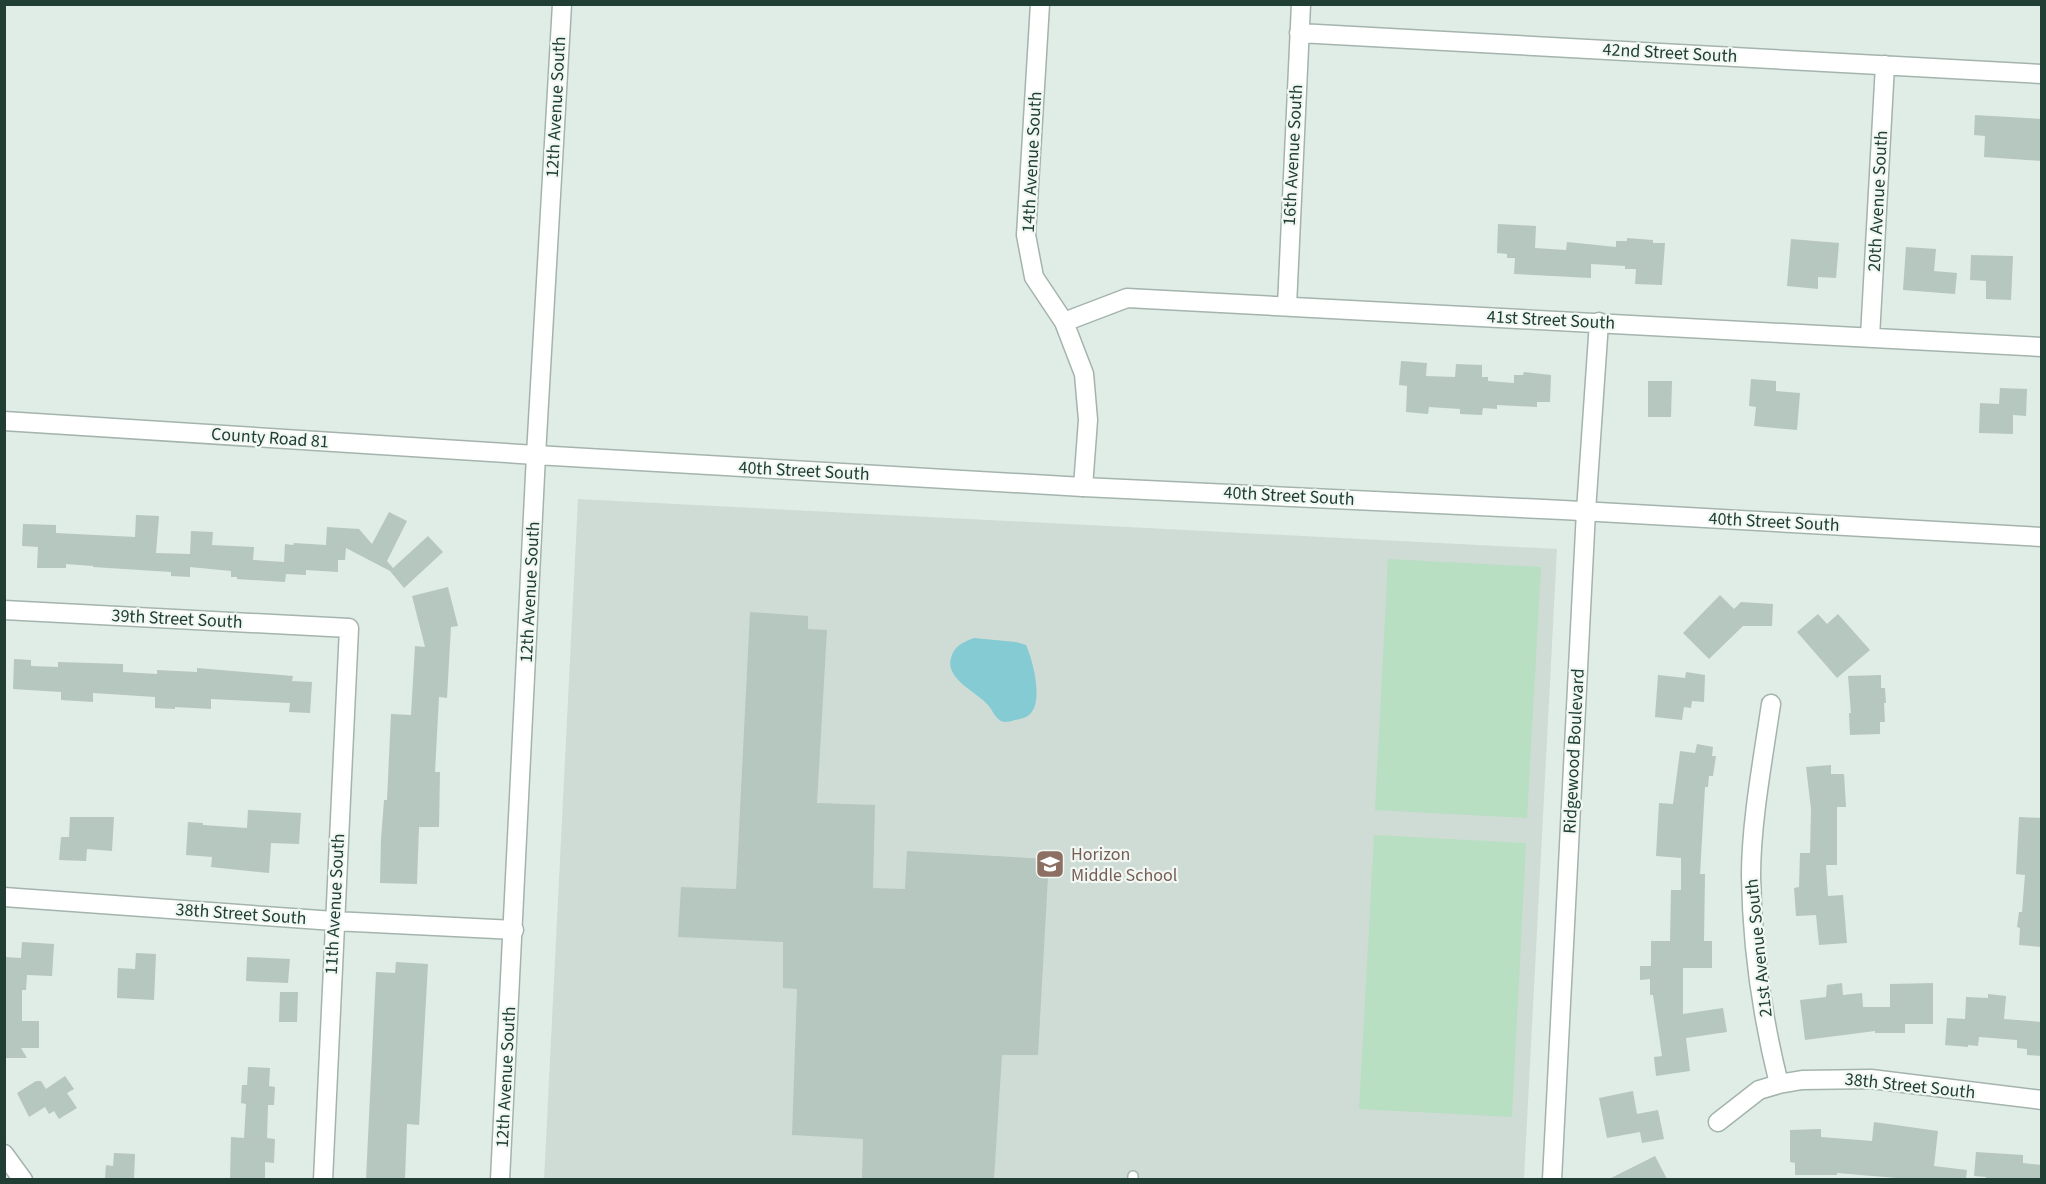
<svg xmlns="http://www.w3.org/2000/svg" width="2046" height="1184" viewBox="0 0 2046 1184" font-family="'Source Sans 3',sans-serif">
<rect width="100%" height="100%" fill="#e0ece6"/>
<path fill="#cfdcd5" d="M578 499 1557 549 1524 1179 544 1180Z"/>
<path fill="#b8dfc1" d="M1388 559 1541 567 1527 818 1375 810Z
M1374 835 1526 843 1512 1117 1359 1109Z"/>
<path fill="#85cbd4" d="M974 638 1016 642 1026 645C1033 660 1043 700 1031 713 1027 718 1020 719 1015 720 1012 721 1008 722 1005 722 995 721 993 709 986 703 974 691 945 678 951 658 954 646 963 642 974 638Z"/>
<path fill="#b6c7bf" d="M1975 115 2042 119V161L1984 157 1985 136 1974 135Z
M1498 224 1536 226 1535 248 1566 250 1567 242 1616 247V241H1627V238L1653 240V243H1665L1662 285 1635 284 1636 269H1625V266L1591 264V278L1514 274 1515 258H1507V254L1497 253Z
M1791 239 1839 243 1836 278 1818 277V289L1787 286Z
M1906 247 1936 249 1934 271 1957 273 1955 294 1903 290Z
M1971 255 2013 256 2011 300 1986 299V281L1970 280Z
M1401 361 1427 363 1426 376 1455 377 1456 364 1482 365V377H1488V381L1514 383V375H1523L1524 372 1551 375 1550 402H1537V407L1497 405V409L1483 408 1482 415 1460 414V409L1429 407 1428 414 1406 412 1407 386 1399 385Z
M1751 379 1776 381V391L1800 393 1797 430 1754 426 1756 407 1749 406Z
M1648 381H1672L1671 417H1648Z
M2000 388 2027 389 2026 416 2013 415V434L1979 433 1980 403 1999 404Z
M389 512 407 521 387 561 393 568 428 536 443 552 404 588 390 571 346 548 345 560H338V572L306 570V575L286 574 285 582 237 579V577H231V571L190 567V577L171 576V572L93 567V566L66 564V568H37L38 547 22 546 23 524 56 525V533L135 537 136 515 159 516 156 553 190 554 191 531 213 532 212 545 254 547 253 560 284 562 285 544 293 545 294 543 326 545 327 527 359 529 372 544Z
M448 587 458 626 451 627 447 698 439 697 435 772H440L439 827H419L417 884 380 883 381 839 384 800H387L391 714 411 715 415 646 425 647 412 596Z
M1720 595 1734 609 1741 602 1773 604 1772 626H1743L1709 659 1683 633Z
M750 612 808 616V629L827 630 817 803 875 805 873 888 905 889 907 851 1049 859 1038 1055H1002L994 1179H862L863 1139 792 1135 797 989 783 988V942L678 937 681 887 736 889Z
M1818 614 1827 624 1838 614 1870 650 1837 678 1797 632Z
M14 659 31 660V666L58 667V662L123 664V672L157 674V670L197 672V668L293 676 292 681 312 682 310 713 289 712 290 703 211 699V709L175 707V709L155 708V697L93 693V702L61 700V692L13 689Z
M1686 672 1705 675 1704 702 1692 701 1691 708 1684 707 1682 720 1655 717 1658 675 1685 678Z
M1881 675V688H1885L1886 703H1884L1885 722H1880V734L1850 735 1849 713H1851L1848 676Z
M1697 744 1713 747 1712 756H1716L1713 776H1709L1708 787H1705L1700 874H1705L1704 941H1712V968H1683V1014L1723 1008 1727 1032 1686 1038 1690 1071 1656 1076 1654 1057 1662 1056 1653 995H1650V979L1640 980V966H1651V941H1670L1671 890H1681V858L1656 856 1659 803 1673 804 1680 751 1695 753Z
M1831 765V774H1844L1846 807H1837V865H1826L1828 896 1843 895 1847 943 1819 945 1816 915 1796 916 1794 888 1799 887 1800 853H1810L1811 809 1806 767Z
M248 810 301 813 299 844 271 843 269 873 211 867 212 857 186 855 188 822 203 823V825L247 828Z
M70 817H114L112 851 87 849 86 861 59 860 61 837H69Z
M2019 817 2042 818V947L2019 945 2020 928 2017 927 2019 912H2022L2025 875 2016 874Z
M22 942 54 944 52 976 27 975 26 990H22V1021H39V1048H21L27 1058H4V957L21 958Z
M136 953 156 954 154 1000 117 998 118 968 135 969Z
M247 957 290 959 288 983 246 981Z
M396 962 428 964 419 1125 407 1124 405 1179H366L376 972 395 973Z
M1842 983 1843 995 1862 993 1863 1007H1890V984L1933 983V1024H1905V1033H1875V1031L1805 1040 1800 1000 1826 997 1827 985Z
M280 992H298L297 1022H279Z
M1988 994 2006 996 2004 1019 2042 1022V1056L2027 1055V1049L2017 1048V1040L1979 1037 1978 1046 1968 1045V1047L1945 1045 1947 1018 1965 1019 1966 997 1988 998Z
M248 1067 270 1068 269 1086 275 1087 274 1105H268L267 1138 275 1139 274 1163 265 1162V1179H230L231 1137 244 1138 246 1104 241 1103 242 1085H247Z
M65 1076 74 1089 67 1093 77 1108 59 1119 54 1111 49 1114 45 1107 29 1117 17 1093 36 1081H41L46 1089Z
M1633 1091 1637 1114 1658 1110 1664 1139 1642 1143 1640 1132 1607 1138 1599 1098Z
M1874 1122 1938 1131 1934 1166 1967 1170 1966 1179H1909L1837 1173V1175H1795V1163L1790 1162V1130L1821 1129V1137L1872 1141Z
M1976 1152 2023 1155V1163L2042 1165V1179H1986V1177L1974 1176Z
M114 1153 135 1154 134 1179H105L106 1165 113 1166Z
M1655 1156 1667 1179H1609Z"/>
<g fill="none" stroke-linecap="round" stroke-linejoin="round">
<g stroke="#a3b4ad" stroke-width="12">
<path id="service" d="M1133 1180V1176"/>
</g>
<g stroke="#a3b4ad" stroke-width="21">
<path id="minor" d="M1040 4 1026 235 1034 277 1064 322 1084 374 1088 420 1083 487
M1299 33 2042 74
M1287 306 1301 4
M1064 322 1127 298 2042 347
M1870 337 1885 65
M4 421 536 455 562 4
M4 610 349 628 323 1180
M1771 704C1763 759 1751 822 1751 876 1752 946 1762 1016 1779 1084
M4 897 334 921 514 930
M1718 1122 1759 1090 1779 1084 1802 1080 1871 1079 2042 1100
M4 1154 23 1180
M1552 1180 1586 511 1599 322"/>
</g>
<g stroke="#a3b4ad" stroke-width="21">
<path id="tertiary" d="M500 1180 536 455 1083 487 1563 510 2042 537"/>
</g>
<use href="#service" stroke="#fff" stroke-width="9"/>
<use href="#minor" stroke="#fff" stroke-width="18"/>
<use href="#tertiary" stroke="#fff" stroke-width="18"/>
</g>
<defs>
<g id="school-square" transform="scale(1.5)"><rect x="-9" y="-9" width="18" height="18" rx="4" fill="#8d6e63" stroke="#f1f8f4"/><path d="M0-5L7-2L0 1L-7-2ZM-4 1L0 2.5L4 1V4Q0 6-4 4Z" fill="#fff"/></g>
</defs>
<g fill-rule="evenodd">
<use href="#school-square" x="1050" y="864"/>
</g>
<g text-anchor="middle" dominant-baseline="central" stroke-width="4.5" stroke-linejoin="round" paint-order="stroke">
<g font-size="18" fill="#203e34" stroke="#f1f8f4">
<text transform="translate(1670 53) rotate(3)">42nd Street South</text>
<text transform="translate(556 107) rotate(-87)">12th Avenue South</text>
<text transform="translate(1293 155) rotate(-87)">16th Avenue South</text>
<text transform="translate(1032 162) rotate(-87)">14th Avenue South</text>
<text transform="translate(1878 201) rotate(-87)">20th Avenue South</text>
<text transform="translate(1551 320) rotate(3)">41st Street South</text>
<text transform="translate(270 438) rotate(4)">County Road 81</text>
<text transform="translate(804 471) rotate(3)">40th Street South</text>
<text transform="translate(1289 496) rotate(3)">40th Street South</text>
<text transform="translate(1774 522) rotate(3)">40th Street South</text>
<text transform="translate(530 592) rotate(-87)">12th Avenue South</text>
<text transform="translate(177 619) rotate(3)">39th Street South</text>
<text transform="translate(1574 751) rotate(-87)">Ridgewood Boulevard</text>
<text transform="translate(335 904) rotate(-87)">11th Avenue South</text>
<text transform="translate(241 914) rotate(4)">38th Street South</text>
<text transform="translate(1759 948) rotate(-96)">21st Avenue South</text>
<text transform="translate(506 1077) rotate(-87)">12th Avenue South</text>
<text transform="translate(1910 1086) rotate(6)">38th Street South</text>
</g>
<g font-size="18" fill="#785e54" stroke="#f1f8f4" text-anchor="start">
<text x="1071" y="854">Horizon<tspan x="1071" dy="21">Middle School</tspan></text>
</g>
</g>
<rect width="2046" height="1184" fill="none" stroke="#203e34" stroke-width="12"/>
</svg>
